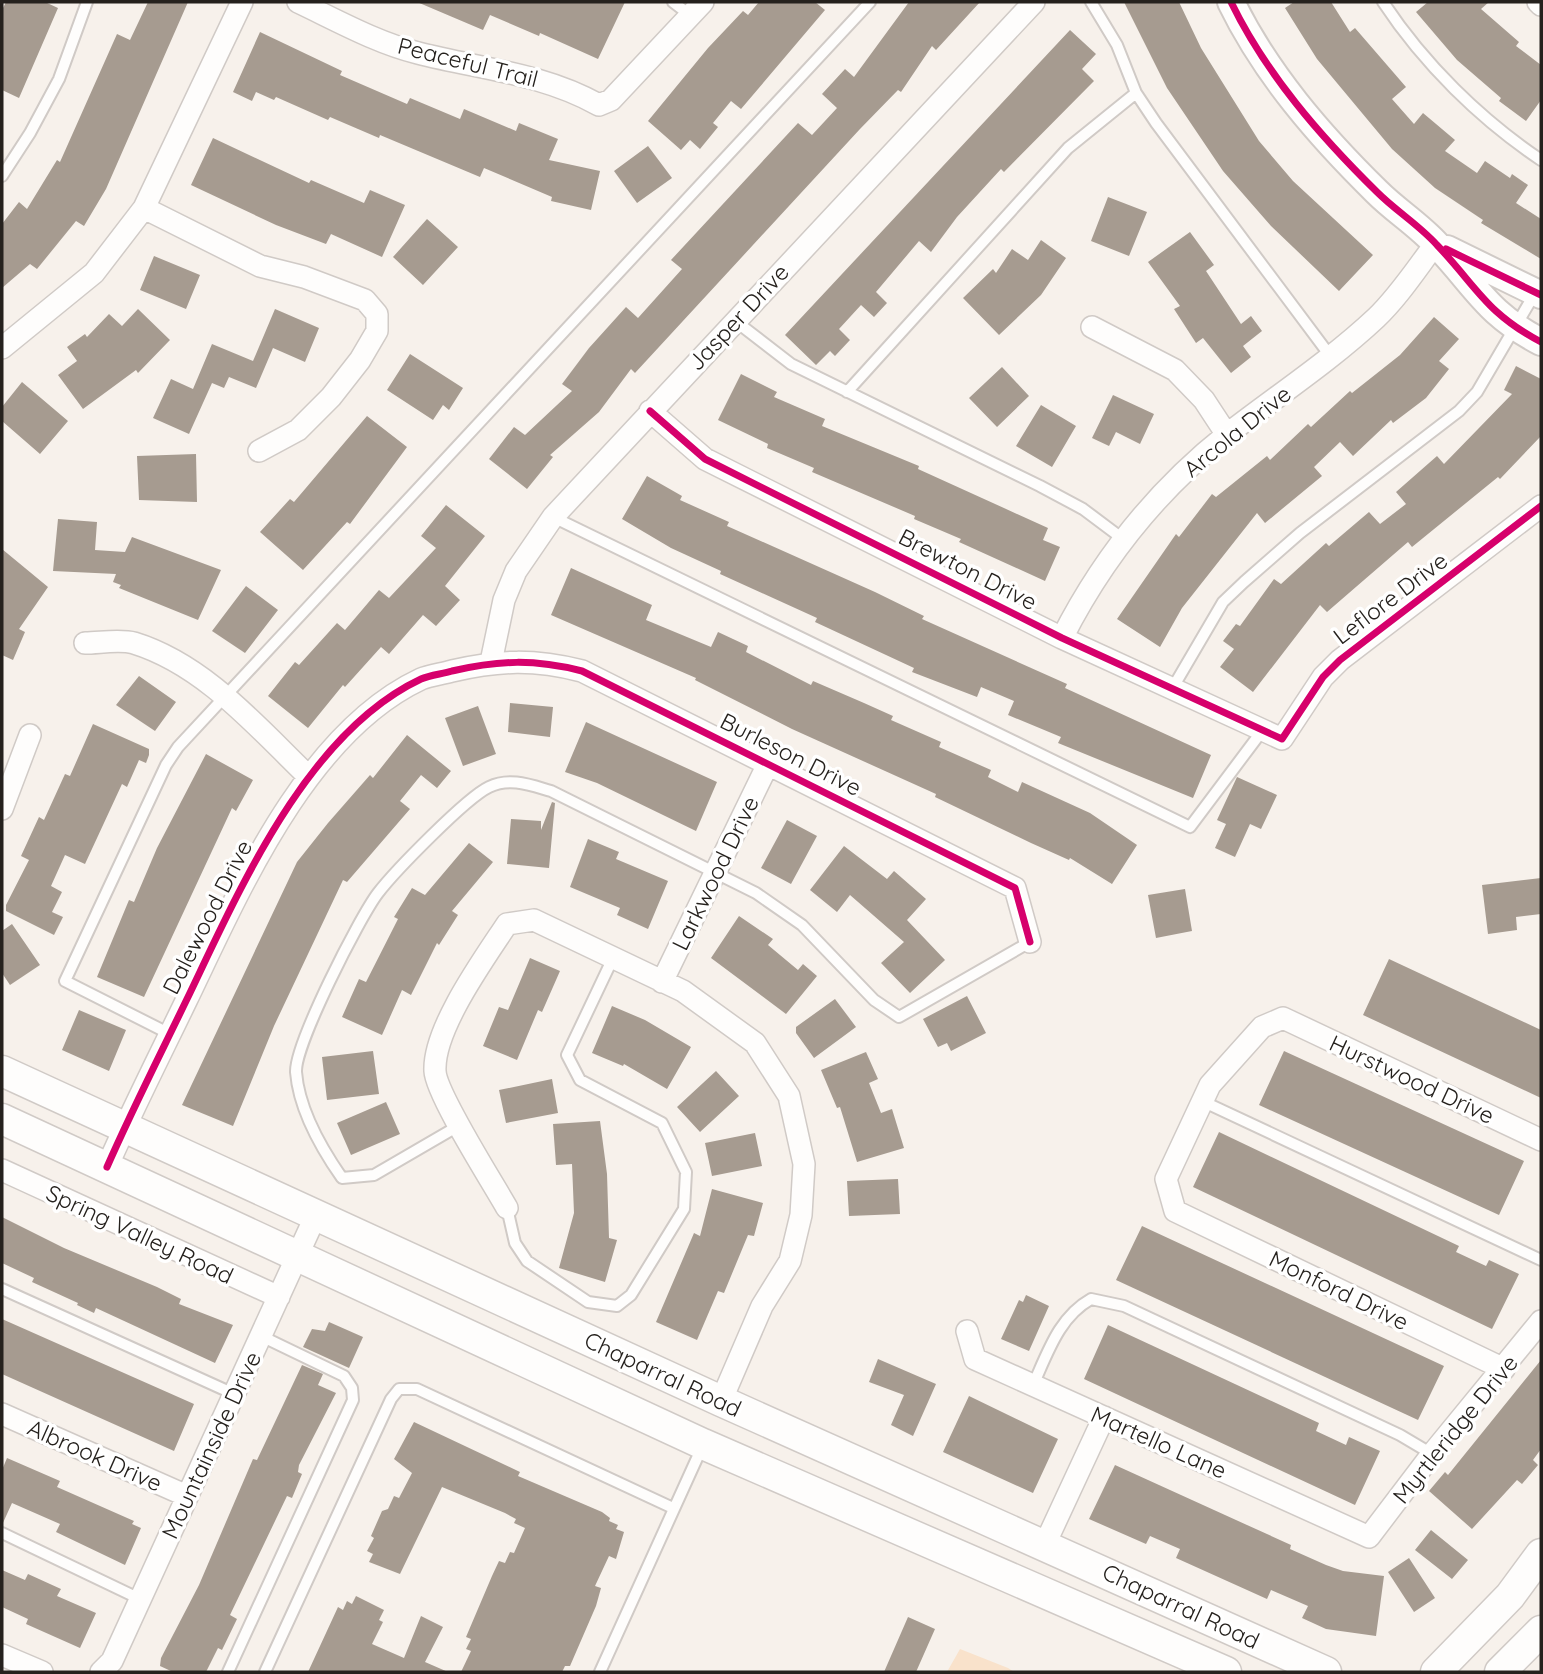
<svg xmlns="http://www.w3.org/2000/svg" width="1543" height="1674" viewBox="0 0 1543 1674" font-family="Quicksand,sans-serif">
<rect width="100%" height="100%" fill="#f7f1eb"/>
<path fill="#f9e2cb" d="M960 1649 1008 1668 1014 1672H947Z"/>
<path fill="#a69b90" d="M6 2H45L58 8 19 98 2 90V10Z
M148 2H188L106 189 84 226 76 221 37 269 30 264 2 288V224L19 202 27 209 57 160 60 162 117 34 130 40Z
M417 2H625L598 59 540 33 539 36 490 15 483 30Z
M759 2H815L825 10 741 109 731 101 713 123 718 127 700 149 690 140 681 150 648 121 708 48 743 11 748 15Z
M909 2H980L936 50 932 46 901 92 898 90 860 129 635 373 631 369 599 412 550 455 553 457 527 489 489 459 514 427 525 435 572 391 562 384 589 348 626 307 638 318 682 269 671 260 798 123 812 135 837 108 822 94 845 69 854 77Z
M1124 2H1179L1201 48 1259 141 1293 181 1373 255 1339 291 1271 226 1223 171 1167 88Z
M1294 2H1331L1350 32 1355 28 1406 87 1392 99 1414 124 1423 113 1455 140 1445 151 1477 173 1485 161 1510 178 1512 174 1528 185 1516 203 1541 219V259L1481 223 1483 220 1435 188 1392 149 1317 59 1285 8Z
M1428 2H1489L1481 9 1519 42 1516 46 1541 65V100L1526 121 1499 101 1501 98 1457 60 1416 12Z
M1070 30 1096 54 1082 69 1094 81 1004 172 1001 169 957 217 931 252 919 241 876 292 887 303 874 317 861 305 839 329 850 340 835 356 830 351 816 365 785 335Z
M260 32 342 71 340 75 407 104 410 98 460 119 464 109 516 131 519 123 558 139 549 160 600 171 591 210 551 201 552 197 484 168 480 177 380 135 379 138 330 117 328 120 276 97 274 100 256 92 252 101 233 92Z
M213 138 309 183 311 180 364 203 370 190 405 205 382 257 331 234 326 244 276 225 191 185Z
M648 146 672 178 637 203 614 171Z
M1108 197 1147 212 1129 256 1091 241Z
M427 219 458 247 423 285 393 257Z
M1190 232 1214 265 1206 271 1241 324 1251 316 1262 331 1243 346 1251 357 1231 373 1203 338 1196 343 1174 309 1180 306 1148 262Z
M1041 240 1066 258 1041 295 999 335 963 298 993 269 996 273 1012 249 1028 260Z
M154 256 200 275 186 309 140 290Z
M138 309 170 340 138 373 136 370 83 409 58 375 77 361 67 347 85 334 87 337 109 314 122 326Z
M275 309 319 328 305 362 273 348 256 388 229 377 224 388 212 383 189 434 153 418 171 379 193 389 212 344 253 361Z
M1434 317 1459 339 1439 361 1449 369 1426 398 1393 423 1391 420 1353 456 1340 442 1314 467 1322 476 1265 523 1257 513 1182 608 1160 647 1117 619 1176 534 1179 537 1212 494 1216 497 1267 456 1270 460 1308 424 1311 427 1350 391 1352 393 1400 355Z
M410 354 463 388 449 410 443 405 433 420 387 390Z
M1516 366 1541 379V436L1500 479 1498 477 1412 547 1408 542 1327 612 1320 605 1253 692 1220 667 1234 649 1223 641 1236 624 1240 626 1274 579 1281 584 1326 543 1329 546 1369 512 1380 524 1406 504 1396 492 1437 456 1444 464 1512 394 1504 390Z
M1002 367 1029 396 997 427 969 398Z
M741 374 777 392 774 397 825 419 822 426 919 466 918 469 1048 528 1043 540 1060 547 1045 581 959 542 961 539 914 519 915 516 812 472 814 468 767 448 768 444 718 420Z
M22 382 68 421 40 454 2 421V407Z
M1113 395 1154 414 1140 444 1116 432 1109 446 1092 438Z
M1041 405 1076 426 1052 467 1016 446Z
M367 416 407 447 350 524 347 522 303 570 260 532 290 499 294 502Z
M196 454 197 502 139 500 137 456Z
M647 476 682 496 680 500 729 522 727 526 875 592 924 616 922 619 1067 684 1065 688 1211 755 1193 798 1058 743 1061 737 1008 715 1014 701 981 687 977 697 912 672 914 668 815 622 817 618 720 574 721 571 671 548 622 519Z
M446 505 485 536 445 586 460 600 436 626 423 615 389 654 381 647 345 687 343 685 308 728 268 696 295 662 299 665 337 623 345 630 379 590 389 598 436 548 421 536Z
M58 519 97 522 95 550 125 552 132 537 221 570 198 620 119 588 121 585 113 582 116 574 53 571Z
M2 549 48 587 19 629 25 632 13 660 2 655Z
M571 568 652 605 646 620 711 647 718 632 748 646 746 652 811 685 813 681 864 703 893 716 891 720 941 742 939 747 991 770 988 777 1018 792 1022 782 1090 813 1137 845 1112 884 1070 858 1069 860 1031 843 935 797 936 794 792 729 695 680 696 678 551 615Z
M246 586 278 610 245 653 212 631Z
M139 676 176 702 155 731 116 705Z
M510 703 553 707 550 737 508 732Z
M478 706 496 754 463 766 445 718Z
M586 722 717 782 696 831 597 783 565 772Z
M93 724 149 749V755L146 763 139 760 127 787 122 784 85 864 65 855 51 886 62 892 52 912 63 917 54 935 6 911V905L29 860 21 856 39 817 44 820 65 774 70 776Z
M407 735 451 771 437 788 421 775 400 801 410 809 347 882 343 880 274 1026 233 1126 182 1105 297 862 328 823 370 775 373 778Z
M206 754 253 780 236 811 232 808 144 997 97 977 129 900 134 902 157 848Z
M1237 777 1277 795 1261 829 1250 824 1235 857 1215 848 1226 824 1217 820Z
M552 802 555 803 549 868 507 864 511 819 541 821V830Z
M787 820 817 836 791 884 761 868Z
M588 839 619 852 616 859 668 881 648 929 617 915 620 908 570 887Z
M469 843 493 862 452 911 458 915 439 945 437 943 411 995 402 990 382 1035 342 1017 359 979 366 982 398 919 394 917 412 888 425 895Z
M844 846 887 879 894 871 926 899 907 920 945 960 910 993 881 963 904 942 850 895 837 912 810 890Z
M1541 878V914L1516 917 1517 930 1488 934 1482 885Z
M1185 889 1192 931 1156 938 1148 895Z
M739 916 773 939 768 945 798 970 803 964 817 976 786 1014 711 958Z
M12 924 40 965 10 985 2 973V931Z
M530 958 560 971 542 1012 538 1010 517 1060 483 1046 499 1007 508 1010Z
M1389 959 1541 1030V1098L1363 1015Z
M967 996 986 1033 951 1051 947 1043 938 1047 923 1019Z
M835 999 856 1027 814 1058 796 1033V1027Z
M612 1006 645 1020 691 1047 667 1089 624 1064 623 1066 592 1053Z
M79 1010 126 1030 109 1071 62 1050Z
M373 1051 379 1094 327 1100 322 1057Z
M1284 1051 1524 1161 1499 1215 1259 1105Z
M866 1052 878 1079 869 1083 881 1113 892 1109 904 1148 857 1162 840 1107 837 1108 821 1070Z
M716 1071 739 1096 700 1132 677 1107Z
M552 1079 558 1113 506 1123 499 1090Z
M386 1102 400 1134 351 1155 337 1123Z
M600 1121 607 1174 609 1238 617 1240 605 1282 559 1268 574 1213 572 1164 556 1165 553 1124Z
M1219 1132 1459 1246 1456 1252 1486 1266 1489 1260 1519 1274 1492 1329 1193 1187Z
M755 1133 762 1166 712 1176 705 1143Z
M898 1179 900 1214 849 1216 847 1181Z
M712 1189 763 1203 754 1236 748 1235 724 1293 718 1291 697 1340 656 1322 694 1233 700 1236Z
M2 1217 64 1248 157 1287 181 1299 179 1304 233 1325 215 1363 96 1308 94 1313 77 1305 78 1303 32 1282 34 1278 2 1263Z
M1142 1226 1444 1366 1418 1420 1116 1280Z
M1026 1295 1049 1306 1029 1351 1001 1339 1019 1300 1023 1302Z
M2 1319 194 1404 174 1451 2 1374Z
M329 1322 363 1337 349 1368 303 1347 312 1329 325 1331Z
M1108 1325 1319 1423 1316 1431 1346 1445 1349 1437 1380 1451 1355 1505 1084 1379Z
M878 1359 936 1384 913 1436 891 1425 904 1395 869 1382Z
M1541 1360V1449L1533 1460 1538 1465 1522 1484 1517 1480 1472 1529 1429 1491 1445 1472 1448 1475Z
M302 1365 323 1374 318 1385 336 1393 299 1465 298 1472 302 1474 292 1498 287 1496 230 1615 237 1619 222 1650 218 1648 206 1672H173L160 1666 161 1658 199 1585 253 1459 257 1460Z
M969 1396 1058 1439 1033 1493 943 1452Z
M414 1422 520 1472 518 1476 602 1512 610 1518 609 1521 618 1525 616 1529 624 1532 616 1559 609 1556 595 1586 601 1588 596 1606 570 1666H565L562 1672H461L471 1651 466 1649 471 1639 466 1637 492 1576 499 1561 505 1563 510 1552 514 1553 525 1528 514 1523 516 1519 505 1513 442 1487 400 1574 369 1562 373 1554 367 1551 374 1538 371 1536 382 1511 388 1509 394 1496 399 1498 412 1473 394 1459Z
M7 1458 60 1481 57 1487 134 1521 132 1524 141 1528 125 1565 56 1532 60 1524 12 1503 2 1525V1470Z
M1115 1465 1291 1545 1290 1549 1326 1565 1343 1571 1384 1576 1376 1636 1326 1629 1302 1618 1308 1606 1271 1590 1267 1599 1176 1558 1180 1549 1150 1536 1146 1544 1089 1519Z
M1431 1530 1468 1560 1452 1579 1415 1550Z
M1409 1558 1435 1598 1414 1612 1388 1572Z
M2 1570 25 1580 28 1574 61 1589 57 1596 96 1613 80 1648 26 1624 28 1619 2 1607Z
M356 1596 384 1610 379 1620 383 1622 372 1644 404 1658 421 1616 443 1627 425 1662 448 1672H308L338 1607 343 1610 347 1601 352 1604Z
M908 1617 935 1629 916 1672H884Z"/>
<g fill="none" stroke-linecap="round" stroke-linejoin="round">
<g stroke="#d0cac6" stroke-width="14">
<path id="service" d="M673 2 690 15
M1091 2 1117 45 1136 93 1156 123 1331 357
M1383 2C1424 64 1480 119 1541 160
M2 176 30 133 59 79 87 2
M734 320 791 364 1040 486 1083 509 1123 539
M847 392 1068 148 1136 93
M553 517 1190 827 1262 731
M1172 689 1223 602 1244 582 1300 533 1459 411 1477 392 1535 293
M170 1034 65 981 166 765 178 747 870 2
M1202 1101 1541 1260
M460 1125 374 1175 342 1178C321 1148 299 1110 296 1072 295 1044 359 918 378 893 395 871 466 798 489 787 510 777 530 785 551 791L756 893 802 925 874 1000 899 1017 1030 942
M507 1208 515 1243 527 1261 588 1302 617 1306 631 1295 684 1209 686 1172 662 1123 580 1080 567 1055 613 958
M2 1289 234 1394
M1033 1385C1048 1352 1059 1317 1091 1299L1124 1306 1400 1435 1432 1454
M2 1533 140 1599
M228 1672 353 1400 352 1388 344 1376 261 1336
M265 1672 391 1399 399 1389H417L673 1508
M600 1672 703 1445"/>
</g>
<g stroke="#d0cac6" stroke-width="24">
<path id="minor" d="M298 2C336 20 377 43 418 53 480 69 542 73 599 105L611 100 703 2
M1538 2 1541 5
M144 208 260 266 304 277 365 300 377 314V331L360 360 331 397 298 430 259 451
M1092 327 1175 370 1204 400 1227 435
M2 348 94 273 144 208 242 2
M650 411 705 459 1062 638 1282 739 1323 677 1340 660 1541 506
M1062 638C1103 557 1158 489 1229 433 1278 395 1330 361 1376 318 1399 296 1417 268 1436 243
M85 643C99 643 120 639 134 643 205 665 257 727 309 777
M491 662 504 600 516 571 553 517 1034 2
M2 809 30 735
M662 982 768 764
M107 1167C132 1110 160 1055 187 999 239 891 306 733 421 679 430 675 442 674 452 671 500 660 534 659 582 671L1015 888 1030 942
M2 1170 279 1297
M507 1208C493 1183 436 1094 435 1071 433 1029 484 959 507 924L534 920 683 991 755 1043 789 1096 804 1164 801 1215 790 1261 762 1306 721 1401
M967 1331 975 1359 1369 1537 1432 1454 1541 1321
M1504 1369 1175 1211 1166 1179 1210 1085 1262 1027 1283 1018 1541 1140
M2 1414 187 1496
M1045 1544 1104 1417
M2 1655 42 1672
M101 1672 112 1661 316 1215"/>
</g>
<g stroke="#d0cac6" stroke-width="30">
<path id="tertiary" d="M1231 2C1266 74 1320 136 1377 192 1396 211 1419 225 1437 245 1477 287 1486 313 1541 342
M1447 249 1541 295"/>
</g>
<g stroke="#d0cac6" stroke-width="33">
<path id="secondary" d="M2 1071 721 1401 1326 1672
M2 1119 703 1444 1226 1672
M1436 1672 1510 1596 1541 1554
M1500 1672 1541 1631"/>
</g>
<use href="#service" stroke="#fefdfc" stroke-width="10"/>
<use href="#minor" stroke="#fefdfc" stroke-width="21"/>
<use href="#tertiary" stroke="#fefdfc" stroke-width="26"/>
<use href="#secondary" stroke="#fefdfc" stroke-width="30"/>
<g stroke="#fff" stroke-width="11">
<path id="cycleway" d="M1231 2C1266 74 1320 136 1377 192 1396 211 1419 225 1437 245 1477 287 1486 313 1541 342
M1446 249 1541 295
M650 411 705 459 1062 638 1282 739 1323 677 1340 660 1541 506
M107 1167C132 1110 160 1055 187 999 239 891 306 733 421 679 430 675 442 674 452 671 500 660 534 659 582 671L1015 888 1030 942"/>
</g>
<use href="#cycleway" stroke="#d6006c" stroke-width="7"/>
</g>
<g text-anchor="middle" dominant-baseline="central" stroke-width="7" stroke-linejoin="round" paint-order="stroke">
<g font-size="23" fill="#25211d" stroke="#fff">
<text transform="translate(468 62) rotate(14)">Peaceful Trail</text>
<text transform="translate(738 317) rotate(-47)">Jasper Drive</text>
<text transform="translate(1237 431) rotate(-39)">Arcola Drive</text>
<text transform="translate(968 569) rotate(27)">Brewton Drive</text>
<text transform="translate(1390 598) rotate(-37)">Leflore Drive</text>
<text transform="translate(791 754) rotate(27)">Burleson Drive</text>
<text transform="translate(715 873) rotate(-64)">Larkwood Drive</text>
<text transform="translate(207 917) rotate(-63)">Dalewood Drive</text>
<text transform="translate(1412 1079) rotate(25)">Hurstwood Drive</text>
<text transform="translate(140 1234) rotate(25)">Spring Valley Road</text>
<text transform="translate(1339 1290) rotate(26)">Monford Drive</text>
<text transform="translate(663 1374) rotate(25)">Chaparral Road</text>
<text transform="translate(1455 1429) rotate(-51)">Myrtleridge Drive</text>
<text transform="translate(1159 1442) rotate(24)">Martello Lane</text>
<text transform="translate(211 1445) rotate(-65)">Mountainside Drive</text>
<text transform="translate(95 1455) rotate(24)">Albrook Drive</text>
<text transform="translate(1181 1606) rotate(25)">Chaparral Road</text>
</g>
</g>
<rect width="1543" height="1674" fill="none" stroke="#25211d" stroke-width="7"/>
</svg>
